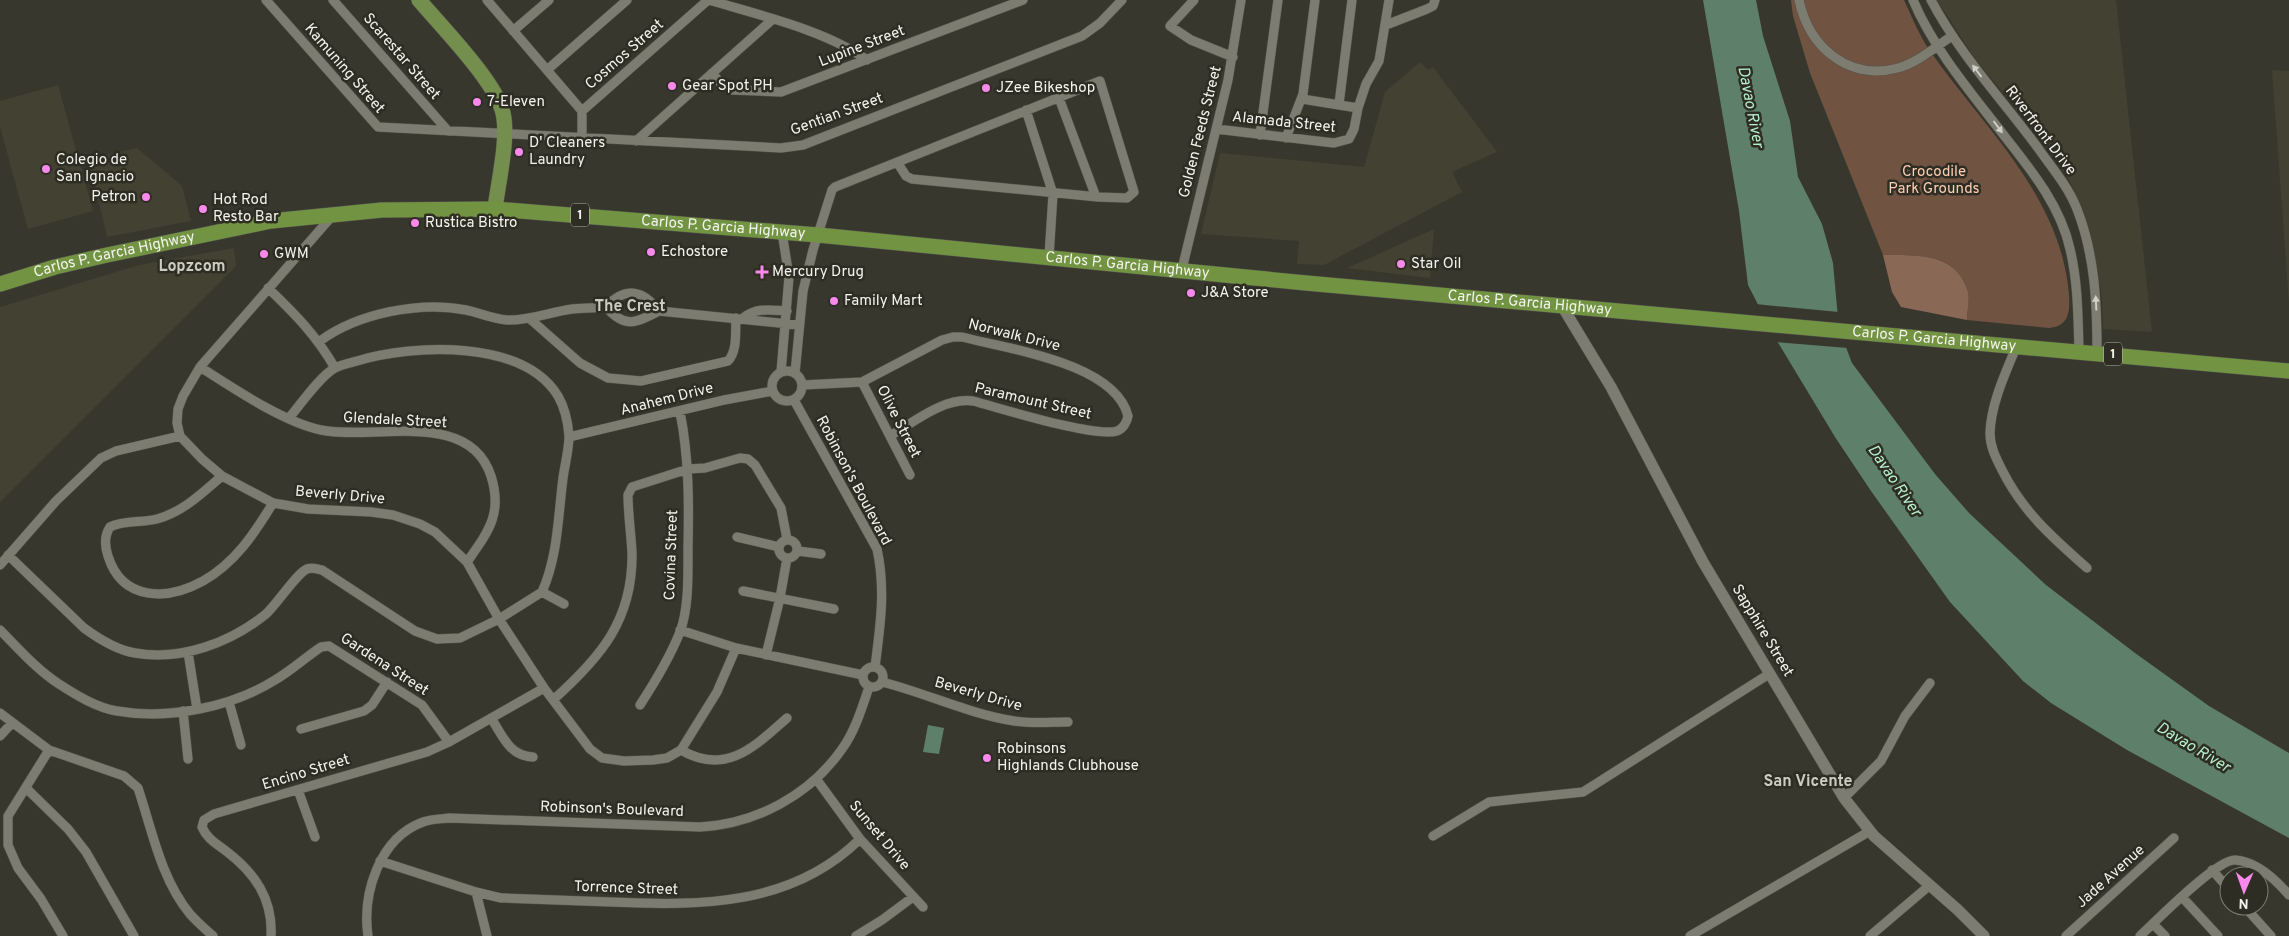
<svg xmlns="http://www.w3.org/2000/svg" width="2289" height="936" viewBox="0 0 2289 936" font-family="Overpass,sans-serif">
<rect width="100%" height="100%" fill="#38372d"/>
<path fill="#434131" d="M1937 0H2116L2152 332 2103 329 2102 297 2090 232 2082 207 2071 184 2059 165 2016 108 1975 59Z
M1420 62 1428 70 1433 67 1497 152 1452 172 1462 192 1324 265 1297 264 1299 241 1201 234 1220 153 1364 167 1385 92Z
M2272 70 2289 71V304Z
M58 85 93 211 28 229 0 127V101Z
M137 148 182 186 191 221 107 237 89 159Z
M1434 229 1430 278 1347 268Z
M234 248 236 266 0 502V307L139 265Z"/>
<path fill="#715342" d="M1791 0H1904C1912 17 1919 35 1930 51 1984 128 2061 196 2069 295 2070 312 2069 326 2049 328L1967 320C1967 311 1970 300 1968 292 1957 252 1916 255 1883 255L1810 73 1793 16Z"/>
<path fill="#896856" d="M1883 255C1916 255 1957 252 1968 292 1970 300 1967 311 1967 320L1901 307 1892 292Z"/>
<path fill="#5e7f69" d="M1703 0H1756L1763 36 1790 121 1798 177 1822 224 1833 263 1839 329 1852 363 1935 474 1969 513 2046 585 2135 653 2209 706 2289 753V838L2127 750 2051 703 2023 681 1950 602 1871 491 1835 437 1774 336 1748 285 1739 211Z
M928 725 944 728 939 754 923 752Z"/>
<path fill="#38372d" d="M1755 304 1839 312 1841 328 1848 348 1774 342Z"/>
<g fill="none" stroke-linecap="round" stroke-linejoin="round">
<g stroke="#56554d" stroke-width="10">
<path id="minor" d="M266 0 378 127 781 148 803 145 1082 36 1100 23 1122 0
M333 0 448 131
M487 0 582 111V137
M709 0C759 15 825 30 867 60
M1194 0 1170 26 1191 40 1233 57
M1799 0C1809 47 1848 81 1898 68 1917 63 1935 47 1952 36
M1913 0C1934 50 1973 95 2006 138 2032 171 2061 207 2070 249 2078 282 2078 317 2079 351
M1931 0C1960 55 2002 99 2038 148 2052 168 2068 186 2077 209 2095 255 2097 304 2097 352
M1386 25 1427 9 1433 6 1435 0
M513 31 549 0
M547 70 627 0
M712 73 723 86 732 90 781 92 1023 0
M1059 98 1096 197
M1302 99 1358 108
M1339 104 1352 0
M1026 110 1053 194 1049 257
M582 111 708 0
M1216 129 1334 143 1349 139 1354 129 1358 108 1366 84 1379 61 1389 0
M1260 135 1278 0
M1286 138 1303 94 1315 0
M636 141 773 19
M333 215 200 367 183 396 178 409 177 423 180 436 202 459 222 476 273 503 308 509 371 512 393 515 420 524 435 532 467 562 499 619 544 688 590 749 602 758 624 761 653 760 667 758 681 750 717 692 736 648
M1182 269 1228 80 1241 0
M268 288C295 314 316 335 335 368
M606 307C625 329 636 323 659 311L799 325
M529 318 580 363 608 378 641 381 728 361C738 350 735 331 736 318
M743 318C757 307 770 310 787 311
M320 341C358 313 420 301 466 310 480 313 493 319 507 320 529 321 550 312 572 309 583 308 595 308 606 307 625 286 643 290 659 311
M2017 345C2006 372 1991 403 1990 433 1990 447 1996 458 2002 470 2023 512 2052 537 2087 568
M200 367C233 388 283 422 321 430 374 441 469 408 491 476 503 514 488 532 467 562
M772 386a15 15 0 1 1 30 0a15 15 0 1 1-30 0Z
M781 372 789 277 782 232
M795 373 803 291 813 250 832 190 835 187 1100 81 1134 192 1127 198 1098 197 912 179 906 176 897 162
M862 382 910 475
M803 385 862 382 942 340 953 337H962C1008 349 1115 363 1128 416 1127 422 1123 429 1117 431 1094 438 1000 408 973 401 944 397 914 422 890 436
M794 400 877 549C886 590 880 627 875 667
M569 437 724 400 773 391
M222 476C202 493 183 512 157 519 142 523 123 520 110 527 104 536 105 547 108 556 122 601 167 601 203 581 235 563 254 534 273 503
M737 537 779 547
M779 549a9 9 0 1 1 18 0a9 9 0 1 1-18 0Z
M798 551 821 554
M8 555 84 628C99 639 116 650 135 653 181 661 230 643 266 614 277 604 297 573 307 569 312 567 317 569 322 570L415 631 437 639 460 638 499 619 542 592C558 556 558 517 563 478 565 464 569 449 569 436 568 423 565 408 558 396 523 339 413 344 357 361 350 363 342 364 335 368 321 375 300 405 289 418
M0 565 56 501 101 458 116 451 180 436
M743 591 834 609
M542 592 564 604
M0 630C18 648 37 670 59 684 76 695 97 708 117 711 168 720 232 707 275 680 292 670 306 657 321 647L329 646 422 705 449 742
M680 630 736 648 863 675
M188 652 197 709
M766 655 780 598 787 558
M863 677a10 10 0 1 1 20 0a10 10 0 1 1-20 0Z
M882 682C926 693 969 714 1014 721 1032 724 1050 722 1068 722
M553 700C601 657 633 620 632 553 631 533 628 514 628 495L632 487 688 469 705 468 740 458 748 459 755 465 781 508 787 539
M229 702 241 745
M640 705C655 682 670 657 680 632 689 608 688 574 688 549 689 503 689 457 680 412
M183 711 188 759
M0 713 49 750 124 776 138 788C152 830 161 879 190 914 197 922 205 929 213 936
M491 718C503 736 509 756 533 757
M301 729 364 711 372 705 387 682
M0 736 12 723
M49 750 8 816V845L18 868 41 899 63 936
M681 750C726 776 754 747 787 718
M817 780 860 839 923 907
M26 788 68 829 86 852 134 936
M298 790 315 837
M1844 798 1881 761 1905 716 1930 683
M1433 836 1489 802 1583 792 1769 674
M380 861 476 892 501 898C538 899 575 901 611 902 701 906 792 906 860 839
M2212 870 2229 889
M476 892 487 936
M2182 897 2218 936
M2244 906 2271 936
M2153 924 2165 936
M271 936C273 899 255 873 226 851 217 844 207 839 202 827L204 820 214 814 427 752 449 742 544 688
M368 936C362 894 379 838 423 822 431 819 441 819 450 818L700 827C756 824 810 795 842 749 855 731 862 708 869 687
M856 936 882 920 913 897
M1690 936 1870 831
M1870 936 1930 885
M2066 936 2174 838
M2140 936C2156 921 2217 859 2235 860 2257 861 2276 880 2289 895"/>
</g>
<g stroke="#56554d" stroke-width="12">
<path id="tertiary" d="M1562 306 1611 387 1703 562 1844 798 1874 836 1958 910 1984 936"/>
</g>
<g stroke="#56554d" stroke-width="16">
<path id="primary" d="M419 0C441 26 496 82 503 113 509 138 498 183 495 209"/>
</g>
<g stroke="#56554d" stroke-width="16">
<g id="trunk">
<path id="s1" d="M0 284 55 267 107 255 271 221 382 210 495 209 818 235 1306 283 2289 371"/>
</g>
</g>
<use href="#minor" stroke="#7c7c70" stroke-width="9"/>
<use href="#tertiary" stroke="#7c7c70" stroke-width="11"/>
<use href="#primary" stroke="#748e4e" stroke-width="15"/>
<use href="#trunk" stroke="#729442" stroke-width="15"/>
</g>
<defs><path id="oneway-solid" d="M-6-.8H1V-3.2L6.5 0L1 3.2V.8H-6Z" transform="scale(1.25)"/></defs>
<g fill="#cfcfc8">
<use href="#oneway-solid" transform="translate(1977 71) rotate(-127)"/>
<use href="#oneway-solid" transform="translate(1998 127) rotate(53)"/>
<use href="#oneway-solid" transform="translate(2096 303) rotate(-93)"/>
</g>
<g fill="#f888ea" stroke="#2e2d23" stroke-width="2">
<circle cx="672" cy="86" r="5"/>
<circle cx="986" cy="88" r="5"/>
<circle cx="477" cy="102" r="5"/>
<circle cx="519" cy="152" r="5"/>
<circle cx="46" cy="169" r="5"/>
<circle cx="146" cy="197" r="5"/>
<circle cx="203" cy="209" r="5"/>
<circle cx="415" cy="223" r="5"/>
<circle cx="651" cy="252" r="5"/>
<circle cx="264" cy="254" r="5"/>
<circle cx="1401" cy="264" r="5"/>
<path d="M759.5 264.5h5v5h5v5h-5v5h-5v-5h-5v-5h5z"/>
<circle cx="1191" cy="293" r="5"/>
<circle cx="834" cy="301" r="5"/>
<circle cx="987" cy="758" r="5"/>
</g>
<g text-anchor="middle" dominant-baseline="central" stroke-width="5" stroke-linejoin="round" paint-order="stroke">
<g fill="#2e2d23" stroke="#b8b8b0" stroke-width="1">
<rect x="571" y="203.5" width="18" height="23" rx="4"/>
<rect x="2104" y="342.5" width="18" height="23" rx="4"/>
</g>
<g font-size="14" font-weight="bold" fill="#f3f3ed">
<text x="580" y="215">1</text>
<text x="2113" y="354">1</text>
</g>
<g font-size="15" fill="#f3f3ed" stroke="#2e2d23">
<text transform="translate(862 47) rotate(-21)">Lupine Street</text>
<text transform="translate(625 55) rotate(-41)">Cosmos Street</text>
<text transform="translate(401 57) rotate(49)">Scarestar Street</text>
<text transform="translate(344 69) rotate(49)">Kamuning Street</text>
<text transform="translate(837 115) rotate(-20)">Gentian Street</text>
<text transform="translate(1284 123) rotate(6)">Alamada Street</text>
<text transform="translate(2040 131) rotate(53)">Riverfront Drive</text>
<text transform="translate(1201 132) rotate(-76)">Golden Feeds Street</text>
<text stroke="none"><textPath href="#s1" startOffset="732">Carlos P. Garcia Highway</textPath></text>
<text stroke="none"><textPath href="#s1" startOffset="118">Carlos P. Garcia Highway</textPath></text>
<text stroke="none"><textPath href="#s1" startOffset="1138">Carlos P. Garcia Highway</textPath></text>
<text stroke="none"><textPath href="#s1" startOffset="1542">Carlos P. Garcia Highway</textPath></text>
<text transform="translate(1014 336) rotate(14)">Norwalk Drive</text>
<text stroke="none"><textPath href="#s1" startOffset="1948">Carlos P. Garcia Highway</textPath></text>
<text transform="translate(667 400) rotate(-14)">Anahem Drive</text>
<text transform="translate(1033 402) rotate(13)">Paramount Street</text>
<text transform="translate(395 421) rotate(3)">Glendale Street</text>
<text transform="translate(898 422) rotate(63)">Olive Street</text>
<text transform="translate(853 481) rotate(62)">Robinson's Boulevard</text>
<text transform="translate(340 496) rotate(5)">Beverly Drive</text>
<text transform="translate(672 555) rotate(-88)">Covina Street</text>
<text transform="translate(1762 631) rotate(59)">Sapphire Street</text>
<text transform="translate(384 665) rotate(33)">Gardena Street</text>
<text transform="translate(978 695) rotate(16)">Beverly Drive</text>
<text transform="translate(306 773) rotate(-17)">Encino Street</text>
<text transform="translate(612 810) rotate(2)">Robinson's Boulevard</text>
<text transform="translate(879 836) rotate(50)">Sunset Drive</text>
<text transform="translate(2111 877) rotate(-42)">Jade Avenue</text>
<text transform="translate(626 889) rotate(2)">Torrence Street</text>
</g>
<g font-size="15" fill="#f3f3ed" stroke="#2e2d23" text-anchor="start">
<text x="682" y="86">Gear Spot PH</text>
<text x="996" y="88">JZee Bikeshop</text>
<text x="487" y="102">7-Eleven</text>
<text x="529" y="143">D' Cleaners<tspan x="529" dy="17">Laundry</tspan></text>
<text x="56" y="160">Colegio de<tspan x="56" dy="17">San Ignacio</tspan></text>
<text x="136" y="197" text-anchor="end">Petron</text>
<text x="213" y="200">Hot Rod<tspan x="213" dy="17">Resto Bar</tspan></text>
<text x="425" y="223">Rustica Bistro</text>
<text x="661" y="252">Echostore</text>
<text x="274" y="254">GWM</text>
<text x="1411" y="264">Star Oil</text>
<text x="772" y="272">Mercury Drug</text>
<text x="1201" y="293">J&amp;A Store</text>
<text x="844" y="301">Family Mart</text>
<text x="997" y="749">Robinsons<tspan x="997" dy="17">Highlands Clubhouse</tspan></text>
</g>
<g font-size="15" fill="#fccdb2" stroke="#2e2d23">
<text x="1934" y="172">Crocodile<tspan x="1934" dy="17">Park Grounds</tspan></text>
</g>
<g font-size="16" font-style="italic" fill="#b4efc9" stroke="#2e2d23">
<text transform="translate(1750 107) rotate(79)">Davao River</text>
<text transform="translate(1894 481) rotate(56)">Davao River</text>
<text transform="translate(2193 748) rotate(31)">Davao River</text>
</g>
<g font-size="16" font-weight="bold" fill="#cdccc0" stroke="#2e2d23">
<text x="192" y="267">Lopzcom</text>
<text x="630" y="307">The Crest</text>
<text x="1808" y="782">San Vicente</text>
</g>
</g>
<g transform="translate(2244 891) rotate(182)"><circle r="24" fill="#2e2d23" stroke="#7d7c74"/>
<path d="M0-4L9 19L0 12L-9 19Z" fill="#f888ea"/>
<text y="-8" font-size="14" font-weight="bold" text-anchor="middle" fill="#f3f3ed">N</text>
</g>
</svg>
